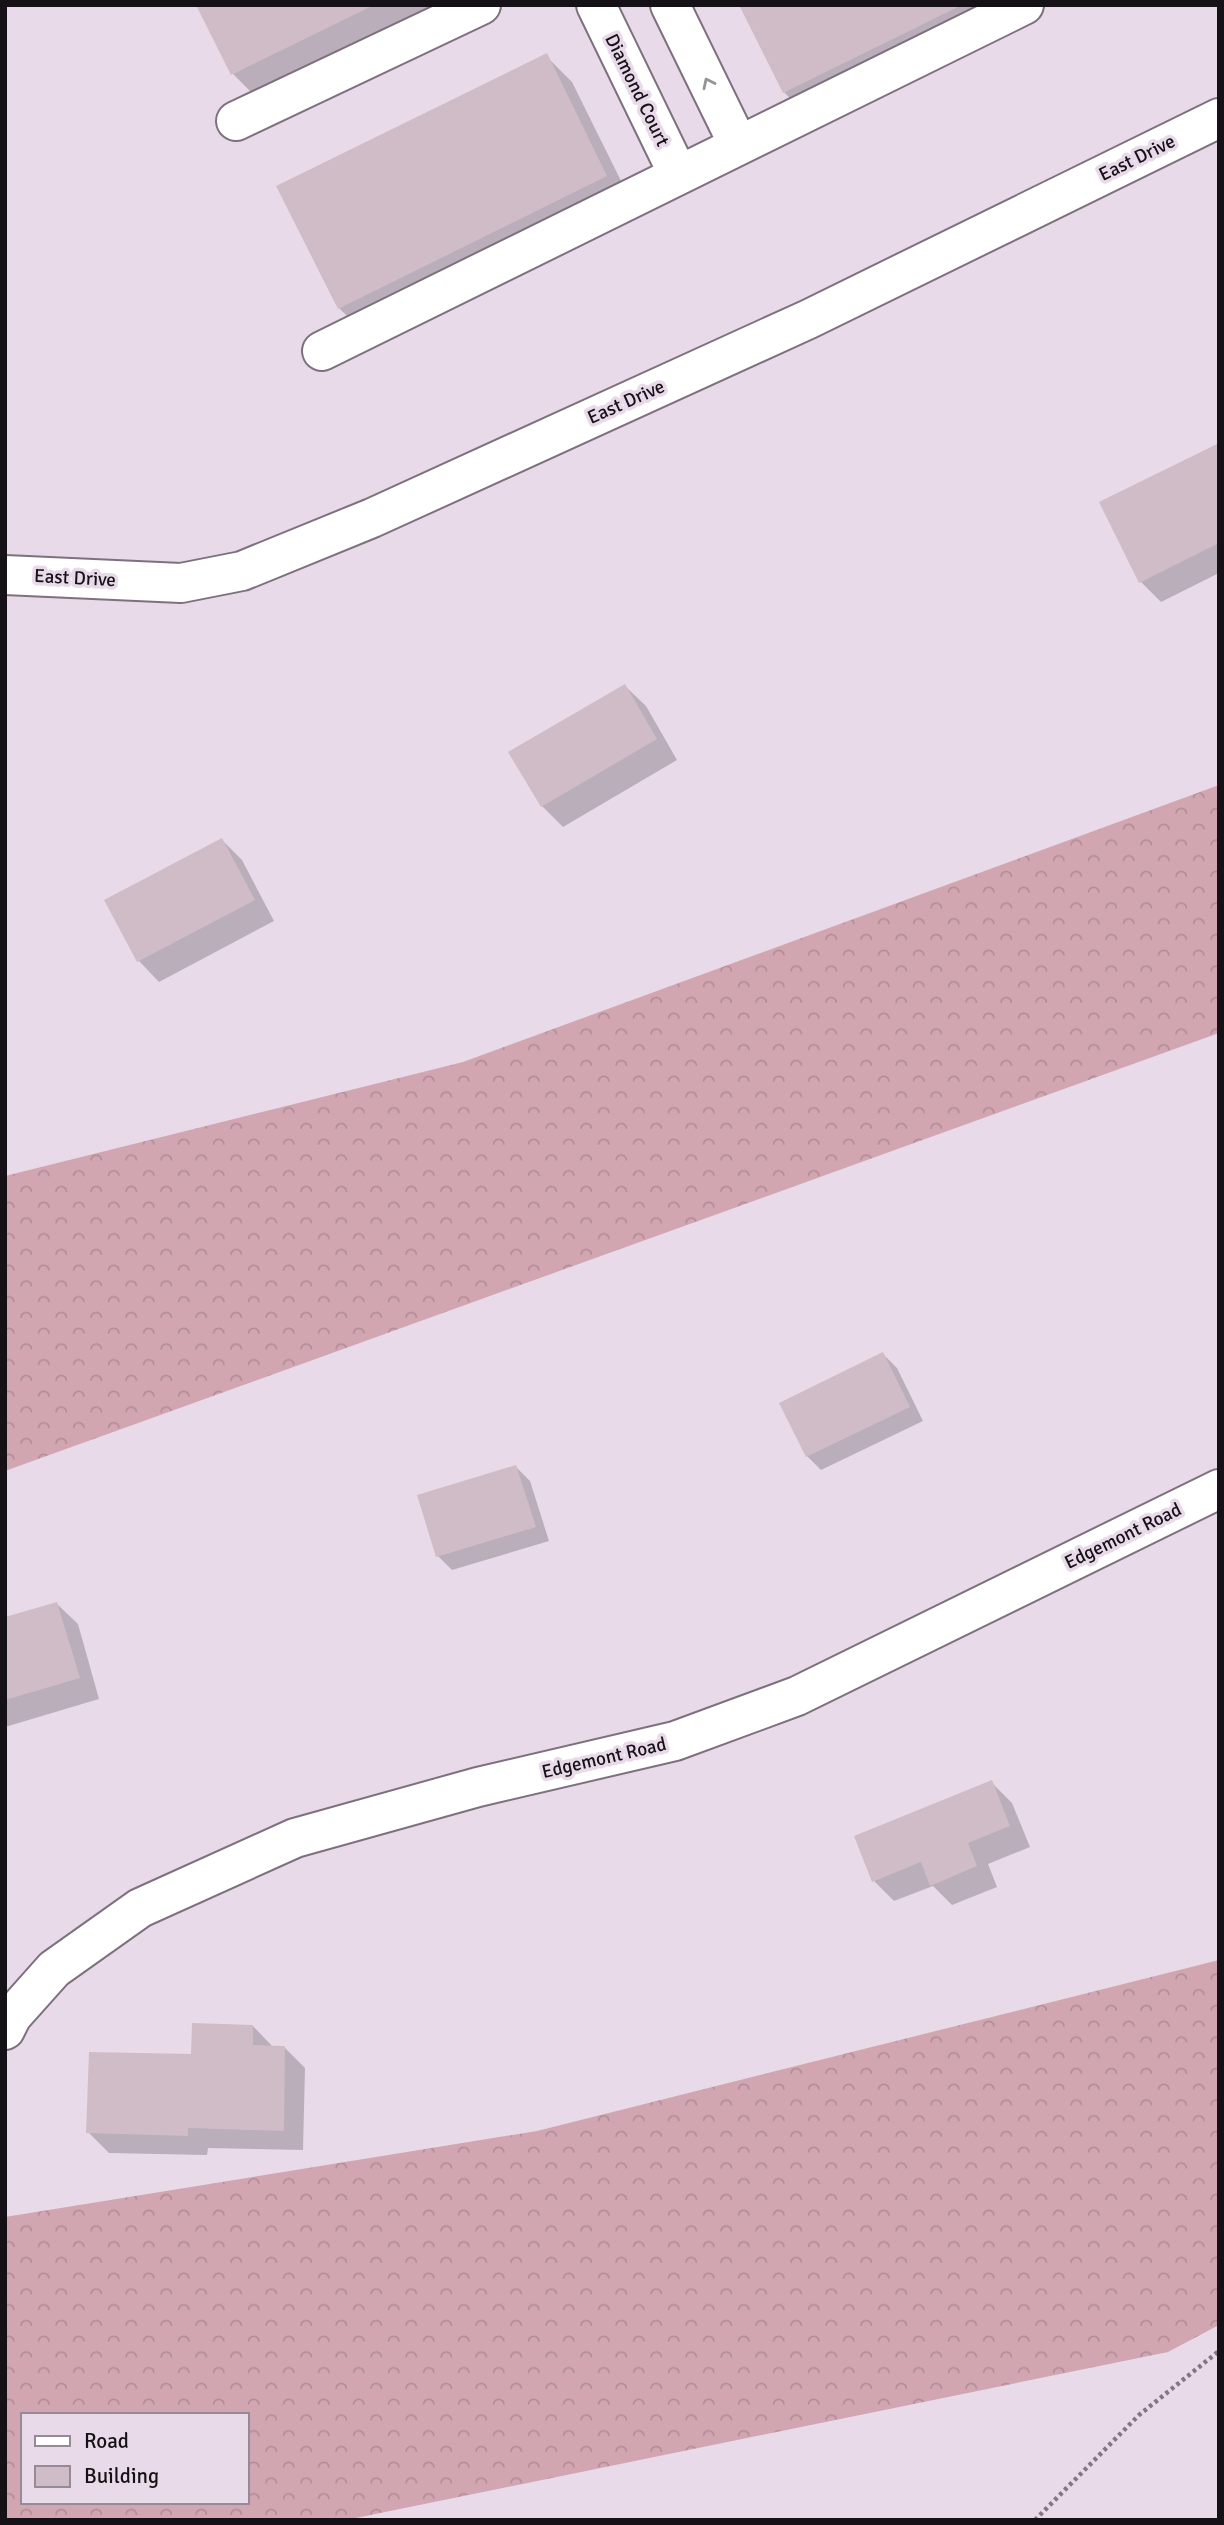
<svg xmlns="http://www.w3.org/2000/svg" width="1224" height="2525" viewBox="0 0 1224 2525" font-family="Signika,sans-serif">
<defs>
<pattern id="forest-crowns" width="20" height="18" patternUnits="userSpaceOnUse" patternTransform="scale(1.75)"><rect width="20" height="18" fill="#d1a6b0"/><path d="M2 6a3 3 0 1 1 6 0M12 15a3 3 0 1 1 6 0" fill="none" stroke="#b38e97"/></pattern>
</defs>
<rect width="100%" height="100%" fill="#e9daea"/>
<path fill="url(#forest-crowns)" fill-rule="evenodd" d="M1219 785V1033L5 1471V1176L463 1062Z
M1219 1960V2325L1168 2352 346 2520H5V2217L537 2131ZM23 2415H247V2502H23Z"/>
<path fill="#0003" d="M198 5H453L259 100 233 74Z
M741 5H1040L810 119 784 92Z
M546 56 572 82 632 203 365 334 339 308Z
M1219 445V573L1161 602 1140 581Z
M625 686 646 706 677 760 563 827 542 806 511 752Z
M222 840 242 860 274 921 159 982 139 961Z
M883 1354 897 1368 923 1421 821 1470 807 1456Z
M516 1467 530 1481 549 1541 452 1570 438 1556Z
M57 1604 78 1624 99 1699 5 1727V1619Z
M991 1782 1012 1803 1030 1847 988 1864 997 1887 952 1905 933 1886 894 1901 874 1881Z
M253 2026 273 2047H284L305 2068 303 2150 208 2148 207 2155 109 2153 88 2132 193 2056Z"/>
<path fill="#d0bcc7" d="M196 5H374L231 75Z
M739 5H962L783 93Z
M547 53 607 176 338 309 276 186Z
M1219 443V543L1139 583 1099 502Z
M625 684 657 739 541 807 508 752Z
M222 838 255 900 137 962 104 900Z
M883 1352 910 1407 806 1457 779 1403Z
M516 1465 536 1527 436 1557 417 1495Z
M57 1602 80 1678 5 1700V1617Z
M992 1780 1010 1826 968 1843 977 1866 930 1886 921 1862 872 1882 854 1836Z
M192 2023 253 2025V2045L285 2046 284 2131 188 2128V2136L86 2133 89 2052 191 2054Z"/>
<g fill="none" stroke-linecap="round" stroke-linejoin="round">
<g stroke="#7e717e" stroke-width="42">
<path id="minor" d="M596 5 678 174
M670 5 738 144
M236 121 481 5
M322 351 1024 5
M5 575 181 583 242 571 372 518 809 319 1219 118
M5 2030 12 2016 54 1969 140 1908 295 1838 478 1787 675 1741 797 1696 1219 1489"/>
</g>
<path stroke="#817681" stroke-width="4.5" stroke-dasharray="3.5 3.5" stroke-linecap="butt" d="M1035 2520 1139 2415 1219 2351"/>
<use href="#minor" stroke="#fff" stroke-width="38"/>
</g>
<defs><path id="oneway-chevron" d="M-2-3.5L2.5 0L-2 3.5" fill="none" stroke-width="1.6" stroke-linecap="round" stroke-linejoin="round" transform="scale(1.75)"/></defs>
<use stroke="#969496" href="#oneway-chevron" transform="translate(708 83) rotate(-116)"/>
<g text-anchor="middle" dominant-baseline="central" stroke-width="7" stroke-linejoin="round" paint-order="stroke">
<g font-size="19" fill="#161116" stroke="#e9daea">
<text transform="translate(637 90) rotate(64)">Diamond Court</text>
<text transform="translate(1137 158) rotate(-26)">East Drive</text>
<text transform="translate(626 402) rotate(-24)">East Drive</text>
<text transform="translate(75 578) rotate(3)">East Drive</text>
<text transform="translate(1123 1536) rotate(-26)">Edgemont Road</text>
<text transform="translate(604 1758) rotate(-13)">Edgemont Road</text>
</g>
</g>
<rect width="1224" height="2525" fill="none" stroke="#161116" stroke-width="14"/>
<rect x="21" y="2413" width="228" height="91" fill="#e9daea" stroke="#958a95" stroke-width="2"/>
<rect x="35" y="2436" width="35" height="10" fill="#ffffff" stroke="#958a95" stroke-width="2"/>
<text x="84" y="2448" font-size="21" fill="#161116">Road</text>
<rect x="35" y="2466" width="35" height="21" fill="#d0bcc7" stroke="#958a95" stroke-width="2"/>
<text x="84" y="2483" font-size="21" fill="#161116">Building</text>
</svg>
